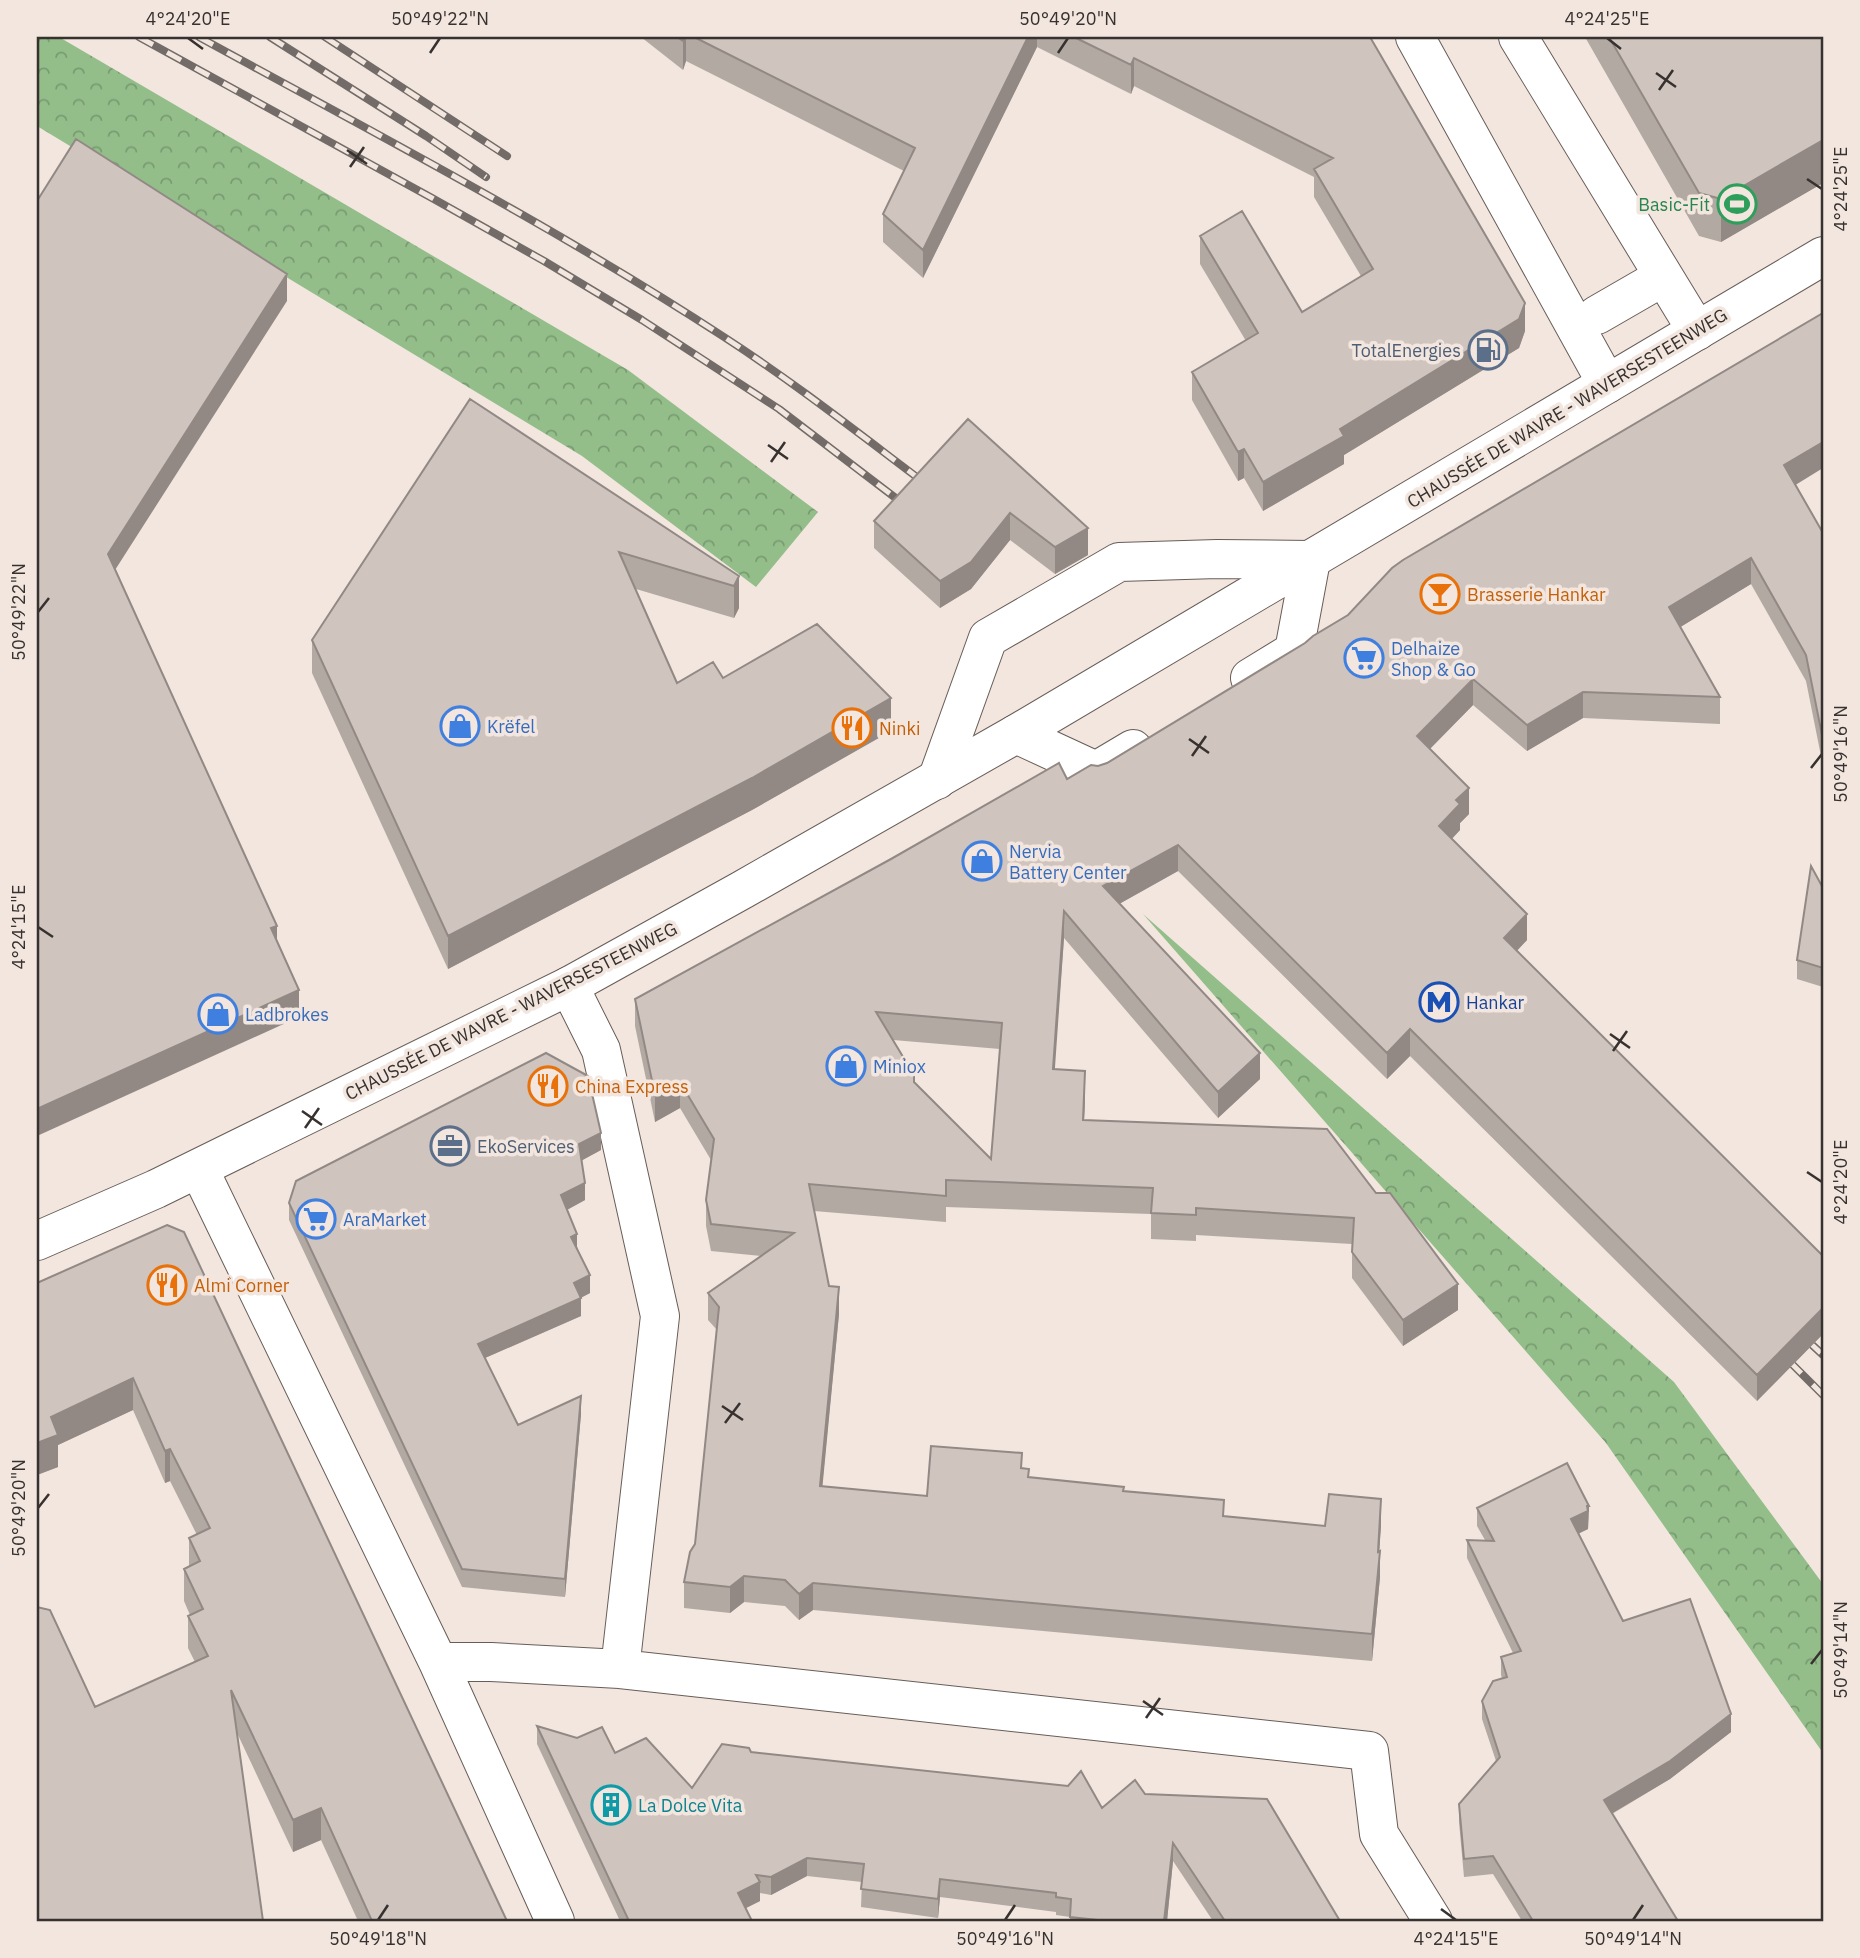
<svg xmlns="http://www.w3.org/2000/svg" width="1860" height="1958" viewBox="0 0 1860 1958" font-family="'IBM Plex Sans',sans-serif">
<defs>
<pattern id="forest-crowns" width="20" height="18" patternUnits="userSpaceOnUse" patternTransform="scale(1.75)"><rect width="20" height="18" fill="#93be8a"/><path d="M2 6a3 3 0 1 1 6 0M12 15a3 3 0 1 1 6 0" fill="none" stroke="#799b71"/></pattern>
</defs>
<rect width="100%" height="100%" fill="#f2e6df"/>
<path fill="url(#forest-crowns)" d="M37 37H59L628 370 818 512 756 587 582 456 37 126Z
M1143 914 1674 1382 1823 1584V1753L1606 1443Z"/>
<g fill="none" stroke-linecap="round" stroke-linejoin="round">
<g stroke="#675d57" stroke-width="40">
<path id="minor" d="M1415 37 1607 384
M1518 37 1697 331
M1597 315 1649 285
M1016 734 1096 771 1133 749
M937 780 988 638 1119 562 1217 559 1311 560 1294 651 1250 678
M569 986 601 1050 660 1316 620 1669
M199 1169 438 1662 555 1921
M438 1662H491L620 1669 1369 1751 1379 1834 1433 1921"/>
</g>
<g stroke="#675d57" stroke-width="40">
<path id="major" d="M37 1241 156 1189 569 986 742 890 1016 734 1823 256"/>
</g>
<use href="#minor" stroke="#fff" stroke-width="38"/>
<use href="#major" stroke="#fff" stroke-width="38"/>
<g stroke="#726b67" stroke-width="8">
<path id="rail" d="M139 37 432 198 544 261 642 320 779 409 910 509
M199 37C376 134 555 227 724 337 795 383 862 436 930 487
M270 37 426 136 486 177
M325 37 507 156
M1809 1342 1823 1355
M1790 1362 1823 1395"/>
</g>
<use href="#rail" stroke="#f2e6df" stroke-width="5" stroke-dasharray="16" stroke-linecap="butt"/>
</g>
<path fill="#b3a9a3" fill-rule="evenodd" d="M641 37H1370L1525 331 1519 348 1344 455V464L1263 511 1244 478 1238 481 1192 400V372L1246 341 1200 264V236L1302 312 1361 276 1314 197V177L1134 86 1131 94 1037 47 923 278 883 242V214L904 171 686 61 683 70Z
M1585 37H1823V183L1721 242 1699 236Z
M470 399 739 576V608L734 618 636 589 677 683 723 678 891 731 752 810 448 969 312 673V640Z
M968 419 1088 555 1055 574 1010 540 971 589 940 608 874 548V521Z
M1796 485 1823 533 1822 761 1806 681 1751 584 1680 627 1720 697V724L1583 718 1527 751 1473 705 1430 749 1469 814 1460 823V830L1452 839 1527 940 1517 951 1823 1256V1334L1757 1401 1410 1056 1387 1079 1178 871 1119 904 1260 1079 1218 1118 1064 938 1054 1069 1085 1098 1084 1120 1327 1129 1458 1310 1403 1346 1352 1278V1244L1196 1235V1241L1151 1239V1214L946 1207V1222L814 1211 829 1286 839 1314 822 1486 927 1496 1022 1468 1029 1477 1124 1491 1224 1516 1325 1526 1381 1525 1379 1551 1380 1577 1372 1661 813 1610 799 1620 785 1606 744 1602 730 1613 684 1608V1582L695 1544 717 1330 708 1320V1293L761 1256 711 1251 706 1226V1200L711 1160 680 1108 655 1122 635 1026V999L1067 779ZM893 1040 1000 1049 991 1159 914 1083Z
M1823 888V987L1797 979V960Z
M601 1150 582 1160 585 1200 567 1210 590 1293 581 1298V1316L485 1358 518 1425 581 1414 565 1597 462 1587 289 1220V1203Z
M167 1225 507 1921H358L321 1840 293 1852 238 1735 95 1707 195 1662 188 1648V1616L190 1615 184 1601V1569L189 1566V1538L197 1535 170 1481 165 1483 133 1410 58 1445V1467L37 1475V1283Z
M1589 1506 1588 1529 1578 1534 1623 1621 1731 1732 1670 1779 1612 1814 1678 1921H1522L1493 1874 1464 1877 1459 1822V1804L1496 1761 1482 1719V1701L1502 1678 1501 1675V1657L1513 1653 1467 1558V1540H1485L1477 1526V1508Z
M537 1726 615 1753 692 1788 751 1752 1102 1808 1145 1794 1340 1921H1213L1173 1861 1167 1921H1070V1917L1056 1915V1912L940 1897 938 1918 861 1907 862 1882 807 1876 771 1895 760 1893V1901L746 1908 752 1921H620L537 1744Z"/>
<path fill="#928985" d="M684 37H686V61L683 70V41Z
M1028 37H1037V47L923 278V250Z
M1134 58V86L1131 94V65Z
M1823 140V183L1721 242V199Z
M287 274V301L108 581V554Z
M1525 303V331L1519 348 1344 455V464L1263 511V482Z
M1823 442V468L1784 492V465Z
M1244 449V478L1238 481V452Z
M1010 513V540L971 589 940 608V581Z
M1088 528V555L1055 574V547Z
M1751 558V584L1669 634V607Z
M739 576V608L734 618V586Z
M1473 679V705L1417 762V736Z
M1583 692V718L1527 751V725Z
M891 698V731L752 810 448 969V936Z
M1823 734V761H1822V735Z
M1469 788V814L1460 823V830L1439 852V826L1456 800Z
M1178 845V871L1103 913V886Z
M1064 911V938L1053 1096V1069Z
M1527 914V940L1504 964V938Z
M277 926V953L271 928Z
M299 990V1017L37 1136V1109Z
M1410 1029V1056L1387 1079V1053Z
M1260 1053V1079L1218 1118V1092Z
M1085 1071V1098L1083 1146V1120Z
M680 1082V1108L655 1122V1095Z
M601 1133V1150L579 1162V1144Z
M585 1183V1200L561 1213V1195Z
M577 1234V1252L571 1237Z
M590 1275V1293L574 1301V1283Z
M1458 1284V1310L1403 1346V1320Z
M839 1287V1314L820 1512V1486Z
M581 1298V1316L478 1361V1344Z
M1823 1308V1334L1757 1401V1375Z
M133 1378V1410L58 1445V1467L37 1475V1443L51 1417Z
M581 1396V1414L565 1597V1579Z
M170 1449V1481L165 1483V1451Z
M1381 1499V1525L1378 1571 1380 1551V1577L1372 1661V1634Z
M1589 1506 1588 1529 1571 1537V1519Z
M744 1576V1602L730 1613V1587Z
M813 1583V1610L799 1620V1594Z
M1731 1714V1732L1670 1779 1604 1818V1800Z
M321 1808V1840L293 1852V1820Z
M1173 1843V1861L1167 1921H1164Z
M807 1858V1876L771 1895V1877Z
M940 1879V1897L938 1918V1899Z
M760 1882V1901L738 1912V1893Z"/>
<path fill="#d0c4be" stroke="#928985" stroke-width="2" fill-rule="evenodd" d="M677 37H684L683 41Z
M694 37H1028L923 250 883 214 915 148Z
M1074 37H1370L1525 303 1519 319 1340 429 1344 436 1263 482 1244 449 1238 452 1192 372 1258 333 1200 236 1242 211 1302 312 1373 269 1314 169 1333 158 1134 58 1131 65Z
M1609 37H1823V140L1721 199 1699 193Z
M76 139 287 274 108 554 277 926 271 928 299 990 37 1109V201Z
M1823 313V442L1784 465 1823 533V734L1822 735 1806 655 1751 558 1669 607 1720 697 1583 692 1527 725 1473 679 1417 736 1469 788 1456 800 1460 804 1439 826 1527 914 1504 938 1823 1256V1308L1757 1375 1410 1029 1387 1053 1178 845 1103 886 1260 1053 1218 1092 1064 911 1053 1069 1085 1071 1083 1120 1327 1129 1376 1193H1390L1458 1284 1403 1320 1352 1252 1354 1218 1196 1208V1215L1151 1213 1153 1188 946 1180V1196L809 1184 829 1286 839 1287 820 1486 927 1496 931 1446 1022 1453 1021 1468 1029 1469 1028 1477 1124 1487 1123 1491 1224 1500 1223 1516 1325 1526 1329 1494 1381 1499 1378 1552 1380 1551 1372 1634 813 1583 799 1594 785 1580 744 1576 730 1587 684 1582 690 1552 695 1544 719 1307 708 1293 794 1233 711 1224 706 1200 714 1139 680 1082 655 1095 635 999 891 859 1059 763 1067 779 1091 765 1098 766 1107 763 1305 643 1313 636 1348 615 1392 568 1403 560ZM876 1012 1002 1023 991 1159 914 1082V1075Z
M470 399 739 576 734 586 619 552 677 683 713 662 723 678 817 624 891 698 752 778 448 936 312 640Z
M968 419 1088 528 1055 547 1010 513 971 562 940 581 874 521Z
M1811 866 1823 888V968L1797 960Z
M546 1053 588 1076 601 1133 579 1144 585 1183 561 1195 577 1234 571 1237 590 1275 574 1283 581 1298 478 1344 518 1425 581 1396 565 1579 462 1569 289 1203 296 1181Z
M167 1225 184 1232 507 1921H372L321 1808 293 1820 231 1690 263 1921H37V1607L50 1610 95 1707 208 1656 188 1616 203 1609 184 1569 200 1561 189 1538 210 1528 170 1449 165 1451 133 1378 51 1417 58 1435 37 1443V1283Z
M1567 1463 1589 1506H1587L1588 1511 1571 1519 1623 1621 1690 1599 1731 1714 1670 1761 1604 1800 1678 1921H1533L1493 1856 1464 1859 1459 1804 1500 1757 1482 1701 1493 1681 1507 1677 1501 1657 1521 1651 1467 1540 1494 1541 1477 1508Z
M537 1726 577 1738 602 1727 615 1753 646 1738 692 1788 722 1744 749 1748 751 1752 1068 1786 1081 1771 1102 1808 1135 1780 1145 1794 1267 1799 1340 1921H1225L1173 1843 1164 1921H1107L1070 1917 1071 1899 1056 1897V1893L940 1879 938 1899 861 1889 864 1864 807 1858 771 1877 756 1875 760 1882 738 1893 752 1921H629Z"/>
<path fill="none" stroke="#37322f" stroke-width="2.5" d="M188 38 203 49M1607 38 1621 49M430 53 440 38M1058 53 1068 38M1656 73 1676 87M1659 90 1673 70M347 150 367 164M350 167 364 147M1807 179 1822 189M768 445 788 459M771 462 785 442M38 612 49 598M1189 739 1209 753M1192 756 1206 736M1811 768 1822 754M38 927 53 937M1610 1034 1630 1048M1613 1051 1627 1031M302 1111 322 1125M305 1128 319 1108M1807 1172 1822 1182M722 1406 743 1420M725 1423 740 1403M38 1508 49 1494M1811 1664 1822 1650M1143 1701 1163 1715M1146 1718 1160 1698M1441 1909 1456 1920M378 1920 388 1905M1005 1920 1015 1905M1633 1920 1643 1905"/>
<defs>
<g id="stadium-ring" transform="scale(2.0125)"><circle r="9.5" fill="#f2e6df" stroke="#2e9e5b" stroke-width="1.5"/><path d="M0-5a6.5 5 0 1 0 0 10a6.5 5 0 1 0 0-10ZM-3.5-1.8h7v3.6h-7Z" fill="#2e9e5b"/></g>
<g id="fuel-ring" transform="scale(2.0125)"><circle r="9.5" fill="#f2e6df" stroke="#5c6f8a" stroke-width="1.5"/><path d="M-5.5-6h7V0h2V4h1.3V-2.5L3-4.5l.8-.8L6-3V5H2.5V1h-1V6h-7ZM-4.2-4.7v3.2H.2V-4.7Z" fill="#5c6f8a"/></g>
<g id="bar-ring" transform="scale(2.0125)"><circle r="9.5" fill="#f2e6df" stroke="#e8710a" stroke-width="1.5"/><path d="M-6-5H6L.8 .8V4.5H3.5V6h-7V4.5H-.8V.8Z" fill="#e8710a"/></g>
<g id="supermarket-ring" transform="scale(2.0125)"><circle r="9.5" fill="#f2e6df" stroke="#3f7fe0" stroke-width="1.5"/><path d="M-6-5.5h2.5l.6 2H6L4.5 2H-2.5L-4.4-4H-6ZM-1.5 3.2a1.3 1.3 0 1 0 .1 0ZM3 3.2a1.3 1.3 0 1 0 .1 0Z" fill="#3f7fe0"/></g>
<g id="shop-ring" transform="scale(2.0125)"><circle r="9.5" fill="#f2e6df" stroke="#3f7fe0" stroke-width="1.5"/><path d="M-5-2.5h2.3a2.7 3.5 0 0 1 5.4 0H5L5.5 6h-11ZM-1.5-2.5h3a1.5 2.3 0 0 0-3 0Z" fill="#3f7fe0"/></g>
<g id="restaurant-ring" transform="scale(2.0125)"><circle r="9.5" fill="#f2e6df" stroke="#e8710a" stroke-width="1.5"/><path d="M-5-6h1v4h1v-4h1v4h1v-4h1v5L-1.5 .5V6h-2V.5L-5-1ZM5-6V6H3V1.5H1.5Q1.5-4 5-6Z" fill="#e8710a"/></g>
<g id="metro-ring" transform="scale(2.0125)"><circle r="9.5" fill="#f2e6df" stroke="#1a4fb4" stroke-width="1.5"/><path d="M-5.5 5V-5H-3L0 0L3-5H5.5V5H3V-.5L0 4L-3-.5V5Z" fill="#1a4fb4"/></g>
<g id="office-ring" transform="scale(2.0125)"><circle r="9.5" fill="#f2e6df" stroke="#5c6f8a" stroke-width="1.5"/><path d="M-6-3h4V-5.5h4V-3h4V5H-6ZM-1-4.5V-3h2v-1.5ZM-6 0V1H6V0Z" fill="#5c6f8a"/></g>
<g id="building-ring" transform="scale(2.0125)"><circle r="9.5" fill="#f2e6df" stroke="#0f9aa8" stroke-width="1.5"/><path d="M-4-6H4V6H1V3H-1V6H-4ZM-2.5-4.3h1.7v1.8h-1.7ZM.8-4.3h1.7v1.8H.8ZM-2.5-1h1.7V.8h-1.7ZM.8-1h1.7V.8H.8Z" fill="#0f9aa8"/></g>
</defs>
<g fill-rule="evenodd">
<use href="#stadium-ring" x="1737" y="204"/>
<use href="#fuel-ring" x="1488" y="350"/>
<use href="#bar-ring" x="1440" y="594"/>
<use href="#supermarket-ring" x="1364" y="658"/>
<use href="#shop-ring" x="460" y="726"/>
<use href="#restaurant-ring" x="852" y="728"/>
<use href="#shop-ring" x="982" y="861"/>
<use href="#metro-ring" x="1439" y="1002"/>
<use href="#shop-ring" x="218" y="1014"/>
<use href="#shop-ring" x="846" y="1066"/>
<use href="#restaurant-ring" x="548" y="1086"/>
<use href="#office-ring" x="450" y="1146"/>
<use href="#supermarket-ring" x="316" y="1219"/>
<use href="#restaurant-ring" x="167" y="1285"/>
<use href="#building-ring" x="611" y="1805"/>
</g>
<g text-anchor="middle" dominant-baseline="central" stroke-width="7" stroke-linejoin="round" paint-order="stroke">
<g font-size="18" fill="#27864d" stroke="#f2e6df" text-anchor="end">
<text x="1710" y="204">Basic-Fit</text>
</g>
<g font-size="18" fill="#4e5e75" stroke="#f2e6df" text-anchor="end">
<text x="1461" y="350">TotalEnergies</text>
<text x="477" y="1146" text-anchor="start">EkoServices</text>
</g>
<g font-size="18" fill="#37322f" stroke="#f2e6df">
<text transform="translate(1567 408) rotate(-31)">CHAUSSÉE DE WAVRE - WAVERSESTEENWEG</text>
<text transform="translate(511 1011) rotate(-27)">CHAUSSÉE DE WAVRE - WAVERSESTEENWEG</text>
</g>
<g font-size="18" fill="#c56008" stroke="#f2e6df" text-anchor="start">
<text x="1467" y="594">Brasserie Hankar</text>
<text x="879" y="728">Ninki</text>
<text x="575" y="1086">China Express</text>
<text x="194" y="1285">Almi Corner</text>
</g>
<g font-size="18" fill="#366cbe" stroke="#f2e6df" text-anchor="start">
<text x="1391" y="648">Delhaize<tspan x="1391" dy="21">Shop &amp; Go</tspan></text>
<text x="487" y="726">Krëfel</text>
<text x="1009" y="851">Nervia<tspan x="1009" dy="21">Battery Center</tspan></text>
<text x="245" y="1014">Ladbrokes</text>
<text x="873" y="1066">Miniox</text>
<text x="343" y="1219">AraMarket</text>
</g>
<g font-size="18" fill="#164399" stroke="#f2e6df" text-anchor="start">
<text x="1466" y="1002">Hankar</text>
</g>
<g font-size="18" fill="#0d838f" stroke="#f2e6df" text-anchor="start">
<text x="638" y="1805">La Dolce Vita</text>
</g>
</g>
<rect width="1860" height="1958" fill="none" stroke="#f2e6df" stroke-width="77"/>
<rect x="38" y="38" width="1784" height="1882" fill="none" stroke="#37322f" stroke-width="2.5"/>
<g font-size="18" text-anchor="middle" fill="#37322f">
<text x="188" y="25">4°24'20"E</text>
<text x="440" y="25">50°49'22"N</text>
<text x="1068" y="25">50°49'20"N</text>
<text x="1607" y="25">4°24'25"E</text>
<text transform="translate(1841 189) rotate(-90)" y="6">4°24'25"E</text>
<text transform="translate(19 612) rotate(-90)" y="6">50°49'22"N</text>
<text transform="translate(1841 754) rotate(-90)" y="6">50°49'16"N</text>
<text transform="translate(19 927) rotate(-90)" y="6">4°24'15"E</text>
<text transform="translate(1841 1182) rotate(-90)" y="6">4°24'20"E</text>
<text transform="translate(19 1508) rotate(-90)" y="6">50°49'20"N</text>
<text transform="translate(1841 1650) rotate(-90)" y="6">50°49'14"N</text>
<text x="378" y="1945">50°49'18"N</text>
<text x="1005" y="1945">50°49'16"N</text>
<text x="1456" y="1945">4°24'15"E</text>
<text x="1633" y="1945">50°49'14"N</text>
</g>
</svg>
